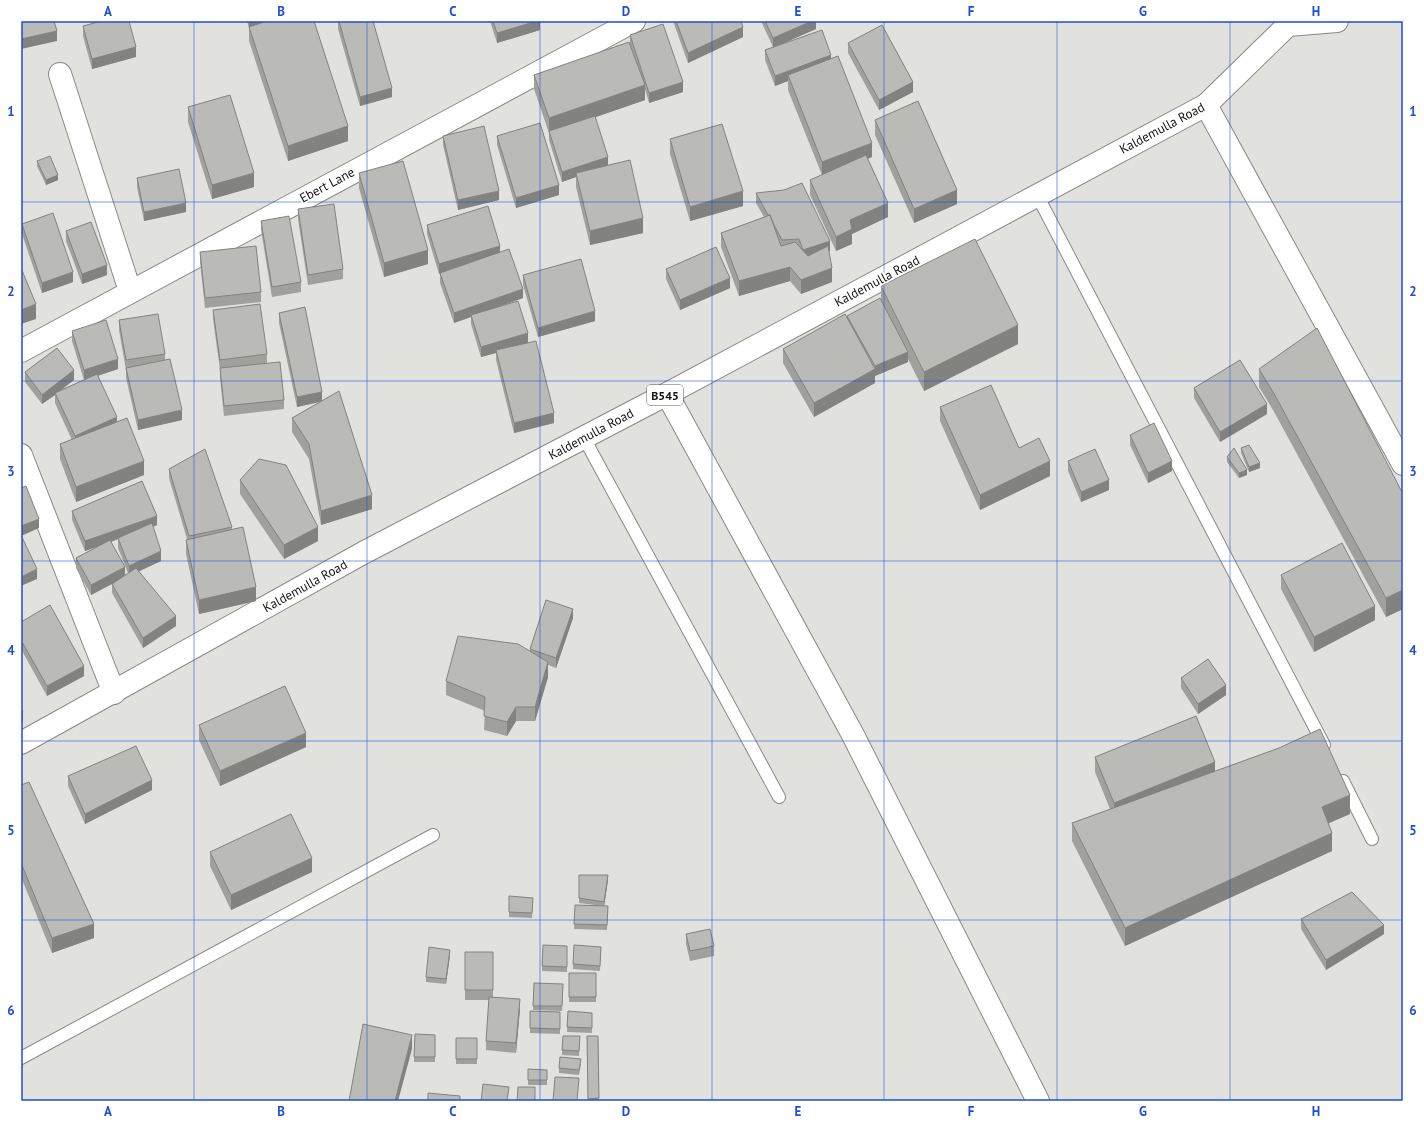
<svg xmlns="http://www.w3.org/2000/svg" width="1424" height="1122" viewBox="0 0 1424 1122" font-family="'PT Sans',sans-serif">
<rect width="100%" height="100%" fill="#e1e1de"/>
<g fill="none" stroke-linecap="round" stroke-linejoin="round">
<g stroke="#8a8987" stroke-width="14">
<path id="service" d="M1037 195 1324 745
M584 438 779 797
M1343 781 1372 839
M21 1058 433 835"/>
</g>
<g stroke="#8a8987" stroke-width="24">
<path id="minor" d="M1288 25 1337 21
M60 74 130 291
M1206 105 1403 464
M667 394 853 735 1038 1101
M21 455 114 693"/>
</g>
<g stroke="#8a8987" stroke-width="24">
<path id="tertiary" d="M21 351 634 21"/>
</g>
<g stroke="#8a8987" stroke-width="24">
<path id="primary" d="M21 743 363 553 667 394 1206 105 1288 25 1290 21"/>
</g>
<use href="#service" stroke="#fff" stroke-width="12"/>
<use href="#minor" stroke="#fff" stroke-width="22"/>
<use href="#tertiary" stroke="#fff" stroke-width="22"/>
<use href="#primary" stroke="#fff" stroke-width="22"/>
</g>
<path fill="#a0a09d" fill-rule="evenodd" d="M247 21H314L348 141 288 161 249 41V28Z
M338 21H373L392 97 360 106 338 29Z
M490 21H540V30L497 43Z
M673 21H741L743 37 688 63Z
M761 21H816V29L778 45 831 59 872 157 867 159 888 217 852 234V244L836 251 810 195V180L822 175 788 90V81L775 86 765 60V50L773 47Z
M83 26 136 57 92 69 83 36Z
M630 35 683 92 649 103 645 89V100L595 117 608 165 643 233 590 245 576 187V177L562 182 549 140V133L534 89V75L630 43Z
M848 43 913 92 879 110 848 53Z
M188 107 254 187 212 199 188 122Z
M875 120 957 204 914 223 875 135Z
M443 136 499 200 458 210 443 145Z
M497 136 559 195 516 208 497 145Z
M670 139 743 206 690 221 670 154Z
M37 161 58 180 46 185 37 166Z
M359 173 428 264 384 277 359 188Z
M137 178 186 212 144 221 137 187Z
M756 193 830 251H829L832 282 801 294 790 281 739 296 721 247V233L764 217 756 203Z
M298 209 343 269V279L308 285 298 219Z
M261 221 301 282V292L272 297 261 230Z
M22 224 73 282 42 293 22 234Z
M427 225 500 253 523 298 501 306 528 342 554 423 514 433 496 360V353L481 357 471 324V317L454 323 440 283V273L439 274 427 234Z
M66 231 107 275 82 284 66 241Z
M200 252 261 292V302L205 308 200 262Z
M666 269 730 288 680 310 666 279Z
M523 275 595 321 538 337 523 285Z
M881 286 1018 344 924 391 908 359V362L875 376V383L814 417 783 363V349L847 318V316L881 299Z
M213 310 267 354V363L284 400V409L224 416 220 378V370L213 319Z
M279 313 322 401 372 509 321 525 309 459 292 432V418L321 402 297 407 279 323Z
M119 320 165 354V360L182 420 138 430 126 378V370L119 330Z
M72 331 118 369 98 376 117 422 144 475 76 502 60 459V444L72 440 55 403V395L42 404 25 382V372L74 380 60 390 84 380 72 341Z
M1259 369 1403 494V609L1386 617 1273 410 1259 387Z
M1194 388 1267 414 1220 442 1194 398Z
M940 407 1019 448 1050 476 980 510 940 421Z
M1130 435 1172 471 1148 483 1130 445Z
M1241 448 1260 468 1249 472 1241 453Z
M1227 457 1247 475 1239 478 1227 462Z
M1068 461 1109 490 1081 502 1068 471Z
M169 469 232 527V530L256 601 199 614 186 554V540L187 539 169 478Z
M240 480 318 541 284 559 240 494Z
M72 511 157 525 153 527 161 561 139 571 176 626 143 648 112 593V584L91 595 76 568V558L99 546 85 551 72 520ZM118 539V548L128 573 125 575 111 542Z
M1281 575 1375 620 1314 652 1281 589Z
M573 618 556 668 548 665V677L535 721H516L507 736 484 730 485 711 446 695V681L530 651V649Z
M21 622 84 676 47 696 21 649Z
M1181 678 1226 695 1198 714 1181 688Z
M199 725 306 747 220 786 199 740Z
M1095 757 1215 771 1350 814 1329 823 1332 851 1125 946 1072 841V823L1110 809 1095 772Z
M68 776 152 790 85 824 68 786Z
M21 785 94 938 52 953 21 877Z
M210 852 312 872 231 910 210 866Z
M579 875 608 880 604 906H608L607 930 574 929 575 905H595L579 903Z
M533 903 532 918 509 917V912Z
M1301 919 1384 934 1326 970 1301 929Z
M686 934 714 946V956L690 961 686 944Z
M543 945 567 946V972L542 971Z
M601 947 600 971 573 969V964Z
M465 952H493V997L520 1009 516 1053 486 1050V1041L489 1000H465Z
M450 955 446 984 426 982V977Z
M569 973H596V1002H569Z
M534 983 563 989 562 1011 533 1010Z
M530 1011 560 1012V1034L530 1033Z
M568 1011 592 1013V1033L567 1032Z
M415 1034 435 1035V1062H414Z
M587 1036H598L599 1101H588Z
M456 1038H477V1064H456Z
M580 1041 579 1056 562 1055V1050Z
M581 1064 579 1075 559 1073V1068Z
M528 1069 547 1070V1085H528Z"/>
<path fill="#828280" d="M249 21H271L249 28Z
M537 21H540V30L497 43V33Z
M812 21H816V29L773 48V38Z
M743 27V37L688 63V53Z
M57 31V41L21 49V39Z
M136 47V57L92 69V59Z
M831 55V65L788 75V81L775 86V76Z
M683 82V92L649 103V93Z
M913 82V92L879 110V100Z
M645 85V100L550 133 549 131V118Z
M392 88V97L360 106V97Z
M348 126V141L288 161V146Z
M872 143V157L822 177V162Z
M608 157V167L576 173V177L562 182V172Z
M254 173V187L212 199V185Z
M58 175V180L46 185V180Z
M559 185V195L516 208V198Z
M957 190V204L914 223V209Z
M499 191V200L458 210V200Z
M743 191V206L690 221V207Z
M186 203V212L144 221V212Z
M888 203V217L852 234V244L836 251V237L850 220Z
M643 218V233L590 245V231Z
M830 241V251L803 260V250Z
M500 246V255L439 274V264Z
M428 250V264L384 277V263Z
M107 265V275L82 284V274Z
M790 267V281L739 296V281Z
M832 268V282L801 294V280Z
M73 272V282L42 293V283Z
M730 278V288L680 310V300Z
M523 289V298L472 316 471 315V317L454 323V313Z
M36 304V319L21 324V310Z
M595 311V321L538 337V328Z
M1018 325V344L924 391V372Z
M528 333V343L496 350V353L481 357V347Z
M908 352V362L875 376V383L814 417V403L875 369V366Z
M118 359V369L84 380V370Z
M74 370V380L56 394 55 393V395L42 404V395Z
M322 392V401L297 407V397Z
M1267 404V414L1220 442V432Z
M182 410V420L138 430V420Z
M554 413V423L514 433V423Z
M117 417V426L75 446V436Z
M144 461V475L76 502V487Z
M1050 461V476L980 510V495Z
M1172 461V471L1148 483V473Z
M1260 463V468L1249 472V467Z
M1247 470V475L1239 478V473Z
M1109 480V490L1081 502V492Z
M372 495V509L321 525V511Z
M157 516V525L85 551V541Z
M39 519V528L21 536V526Z
M318 527V541L284 559V545Z
M161 551V561L129 576V566Z
M125 567V577L91 595V585Z
M37 569V579L21 586V577Z
M256 587V601L199 614V600Z
M1403 590V609L1386 617V598Z
M1375 606V620L1314 652V637Z
M573 609V618L556 668V658Z
M176 616V626L143 648V638Z
M548 662V677L535 721V707Z
M84 666V676L47 696V686Z
M1226 685V695L1198 714V704Z
M516 707V721L507 736V722Z
M23 712V722L21 723V713Z
M306 733V747L220 786V771Z
M1215 762V776L1114 818V803Z
M152 780V790L85 824V814Z
M1350 795V814L1322 826V807Z
M1332 833V851L1125 946V928Z
M312 858V872L231 910V895Z
M608 875V880L604 907V902Z
M94 924V938L52 953V938Z
M1384 925V934L1326 970V960Z
M450 950V955L446 984V979Z
M520 999V1009L516 1053V1043Z
M412 1035V1049L398 1101H395Z"/>
<path fill="#babab7" stroke="#828280" d="M21 21H54L57 31 21 39Z
M102 21H129L136 47 92 59 83 26Z
M267 21H314L348 126 288 146 249 27Z
M339 21H373L392 88 360 97Z
M493 21H537L497 33Z
M676 21H741L743 27 688 53Z
M765 21H812L773 38Z
M663 24 683 82 649 93 630 35Z
M882 25 913 82 879 100 848 43Z
M822 30 831 55 775 76 765 50Z
M629 42 645 85 549 118 534 75Z
M838 56 872 143 822 162 788 75Z
M230 95 254 173 212 185 188 107Z
M918 101 957 190 914 209 875 120Z
M595 116 608 157 562 172 549 131Z
M540 123 559 185 516 198 497 136Z
M722 124 743 191 690 207 670 139Z
M484 126 499 191 458 200 443 136Z
M866 155 888 203 850 220 852 229 836 237 810 180Z
M50 156 58 175 46 180 37 161Z
M630 160 643 218 590 231 576 173Z
M403 161 428 250 384 263 359 173Z
M179 169 186 203 144 212 137 178Z
M802 183 830 241 803 250 799 239 782 240 774 225 770 215H768L756 193 784 190Z
M334 204 343 269 308 275 298 209Z
M488 206 500 246 439 264 427 225Z
M53 213 73 272 42 283 22 224Z
M770 215 781 246 795 242 808 256 828 246 832 268 801 280 790 267 739 281 721 233Z
M289 216 301 282 272 287 261 221Z
M91 222 107 265 82 274 66 231Z
M975 239 1018 325 924 372 881 286Z
M256 246 261 292 205 298 200 252Z
M716 247 730 278 680 300 666 269Z
M509 249 523 289 454 313 440 273Z
M581 259 595 311 538 328 523 275Z
M21 268 36 304 21 310Z
M880 298 908 352 875 366 847 316Z
M518 301 528 333 481 347 471 315Z
M260 304 267 354 220 360 213 310Z
M305 307 322 392 297 397 279 313Z
M158 314 165 354 126 360 119 320Z
M845 314 875 369 814 403 783 349Z
M106 320 118 359 84 370 72 331Z
M1317 328 1403 494V590L1386 598 1273 392 1259 369Z
M536 341 554 413 514 423 496 350Z
M57 348 74 370 42 395 25 372Z
M170 359 182 410 138 420 126 368Z
M1240 360 1267 404 1220 432 1194 388Z
M280 362 284 400 224 406 220 368Z
M97 374 117 417 75 436 55 393Z
M991 385 1019 448 1039 438 1050 461 980 495 940 407Z
M339 391 372 495 321 511 309 444 292 418Z
M127 418 144 461 76 487 60 444Z
M1154 423 1172 461 1148 473 1130 435Z
M1249 445 1260 463 1249 467 1241 448Z
M1234 448 1247 470 1239 473 1227 457Z
M205 449 232 527 189 536 169 469Z
M1095 449 1109 480 1081 492 1068 461Z
M259 459 286 465 318 527 284 545 240 480Z
M142 481 157 516 85 541 72 511Z
M26 486 39 519 21 526V488Z
M152 523 161 551 129 566 118 538Z
M243 527 256 587 199 600 186 540Z
M21 535 37 569 21 577Z
M110 540 125 567 91 585 76 558Z
M1342 543 1375 606 1314 637 1281 575Z
M136 568 176 616 143 638 112 584Z
M546 600 573 609 556 658 530 649Z
M50 605 84 666 47 686 21 640V622Z
M458 636 518 644 548 662 535 707H516L507 722 484 716 485 697 446 681Z
M1208 659 1226 685 1198 704 1181 678Z
M285 686 306 733 220 771 199 725Z
M21 708 23 712 21 713Z
M1196 716 1215 762 1114 803 1095 757Z
M1320 729 1350 795 1322 807 1332 833 1125 928 1072 823 1279 748Z
M136 746 152 780 85 814 68 776Z
M29 782 94 924 52 938 21 863V785Z
M291 814 312 858 231 895 210 852Z
M579 875H608L604 902 579 898Z
M1352 892 1384 925 1326 960 1301 919Z
M509 896 533 898 532 913 509 912Z
M575 905 608 906 607 925 574 924Z
M710 929 714 946 690 951 686 934Z
M543 945 567 946V967L542 966Z
M574 945 601 947 600 966 573 964Z
M429 947 450 950 446 979 426 977Z
M465 952H493V990H465Z
M569 973H596V997H569Z
M534 983 563 984 562 1006H533Z
M489 997 520 999 516 1043 486 1041Z
M530 1011 560 1012V1029L530 1028Z
M568 1011 592 1013V1028L567 1027Z
M363 1024 412 1035 395 1101H349Z
M415 1034 435 1035V1057H414Z
M563 1036H580L579 1051 562 1050Z
M587 1036H598L599 1098 588 1099Z
M456 1038H477V1059H456Z
M560 1057 581 1059 579 1070 559 1068Z
M528 1069 547 1070V1080H528Z
M555 1077 579 1078 577 1101H553Z
M483 1084 509 1087 507 1101H481Z
M518 1087H535V1101H517Z
M428 1093 460 1096V1101H428Z"/>
<path fill="none" stroke="#1d4ed8" stroke-width="1" stroke-opacity="0.55" d="M194 21V1101M367 21V1101M540 21V1101M712 21V1101M884 21V1101M1057 21V1101M1230 21V1101M21 202H1403M21 381H1403M21 561H1403M21 741H1403M21 920H1403"/>
<g text-anchor="middle" dominant-baseline="central" stroke-width="3.5" stroke-linejoin="round" paint-order="stroke">
<rect fill="#fff" stroke="#5a5a59" stroke-width="1" x="647" y="385" width="36" height="20" rx="3"/>
<g font-size="12" font-weight="bold" fill="#141312">
<text x="665" y="395">B545</text>
</g>
<g font-size="13" fill="#141312" stroke="#fff">
<text transform="translate(1162 128) rotate(-28)">Kaldemulla Road</text>
<text transform="translate(327 185) rotate(-28)">Ebert Lane</text>
<text transform="translate(877 281) rotate(-28)">Kaldemulla Road</text>
<text transform="translate(591 434) rotate(-28)">Kaldemulla Road</text>
<text transform="translate(305 586) rotate(-29)">Kaldemulla Road</text>
</g>
</g>
<rect width="1424" height="1122" fill="none" stroke="#ffffff" stroke-width="44"/>
<rect x="22" y="22" width="1380" height="1078" fill="none" stroke="#1d4ed8" stroke-width="1.5"/>
<g font-size="13" text-anchor="middle" font-weight="bold" fill="#1d4ed8">
<text x="108" y="16">A</text>
<text x="281" y="16">B</text>
<text x="453" y="16">C</text>
<text x="626" y="16">D</text>
<text x="798" y="16">E</text>
<text x="971" y="16">F</text>
<text x="1143" y="16">G</text>
<text x="1316" y="16">H</text>
<text x="11" y="116">1</text>
<text x="1413" y="116">1</text>
<text x="11" y="296">2</text>
<text x="1413" y="296">2</text>
<text x="11" y="476">3</text>
<text x="1413" y="476">3</text>
<text x="11" y="655">4</text>
<text x="1413" y="655">4</text>
<text x="11" y="835">5</text>
<text x="1413" y="835">5</text>
<text x="11" y="1015">6</text>
<text x="1413" y="1015">6</text>
<text x="108" y="1116">A</text>
<text x="281" y="1116">B</text>
<text x="453" y="1116">C</text>
<text x="626" y="1116">D</text>
<text x="798" y="1116">E</text>
<text x="971" y="1116">F</text>
<text x="1143" y="1116">G</text>
<text x="1316" y="1116">H</text>
</g>
</svg>
